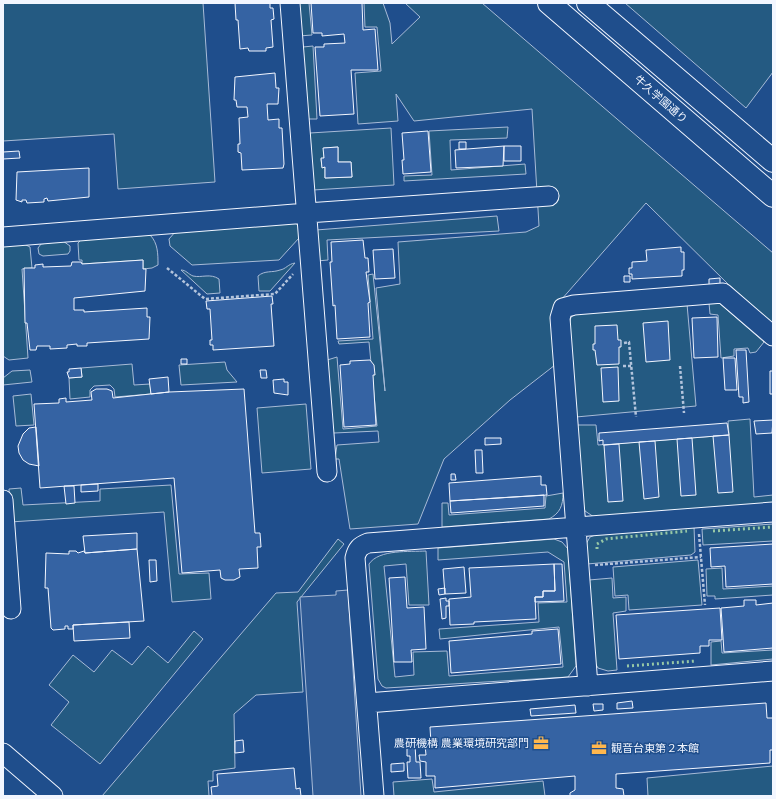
<svg xmlns="http://www.w3.org/2000/svg" width="776" height="799" viewBox="0 0 776 799" font-family="Quicksand,'Noto Sans JP',sans-serif">
<rect width="100%" height="100%" fill="#1f4e8c"/>
<path fill="#245a82" stroke="#a8bbd7" fill-rule="evenodd" d="M3 3H203L215 182 118 189 114 134 3 141Z
M297 3H309L312 35 299 36Z
M364 3H383L390 23 392 44 420 17 405 3H482L773 253V324L728 284 646 203 554 308 555 365 510 400 444 459 418 524 350 529 339 459H335L337 445 379 442 378 431 334 433 329 427 324 361 337 357 343 429 377 426 369 342 339 344 338 341 373 339 368 275 373 274 385 391 376 288 400 284 398 242 526 232 539 226 532 109 414 121 396 94 398 121 358 124 355 73 381 71 377 27H365Z
M625 3H773V72L746 108Z
M313 46 317 119H307L303 47Z
M508 127 507 138 450 140 451 170 525 164 526 174 404 181V176L432 175 429 131Z
M391 128 394 185 313 190 310 133ZM338 147V162H351L352 177 325 178V167H322L321 159 324 158V148Z
M497 216 499 231 327 240 328 260 317 261 316 230Z
M292 222 299 225V238L279 260 192 265 170 246 169 239 176 231Z
M150 235C158 243 158 254 158 265L152 268 143 269V260L82 264V260H79L78 243 81 240Z
M63 241 70 246V251L68 254 43 256 39 254 38 248 41 244Z
M24 244 30 247 32 268 22 269 28 358 9 360 3 356V245Z
M295 263 270 291H259L258 276C265 270 272 273 280 270 286 269 288 264 295 263Z
M181 270C186 270 188 274 193 276 202 278 210 273 219 279L220 293 207 294Z
M718 302 764 342 756 352 750 353 748 348 734 349V356L721 358 718 315 710 314 709 303Z
M687 304 696 406 576 417 569 325 571 317 578 313Z
M225 362 227 370 237 382 181 385 179 365Z
M132 364 134 385 150 384 151 394 115 397 114 389 110 385 94 386 90 390V397L70 399 69 378 82 377 81 368Z
M30 370 32 382 3 385V378L12 371Z
M31 394 34 425 16 426 13 396Z
M306 404 311 469 262 473 257 408Z
M750 419 754 497 773 495V503L594 517 585 511 583 505 577 425H596L598 445 729 435 728 421Z
M171 485 179 574 209 573 211 599 172 602 164 512 10 522 9 489 21 488 23 505 100 501V489Z
M563 493C563 506 560 513 549 519L442 527V503H448L449 515 545 508 546 496Z
M773 524V541L703 545 702 529Z
M694 527 695 552 691 555 587 564 586 544 590 537 598 534Z
M338 539 344 544 297 602 303 692 256 695 234 714 235 768 213 771V781H208L209 796H102L276 593 298 592Z
M554 539 562 542 568 549 576 666 568 677 386 688 382 686 378 679 369 564C379 549 410 552 426 551L429 605H409L406 564 384 566 395 677 414 675 413 652 447 651 449 676 563 667 559 627 440 639 439 629 539 622 538 603 567 602 564 562 548 552 438 560V548Z
M698 560 702 605 629 610 628 595 615 596 613 567Z
M722 568 723 589 773 586V595L715 599V596H707L706 569Z
M612 578 613 598 626 597V611L613 613 617 670 608 671 598 668 593 659 589 580Z
M194 631 203 639 100 764 51 725 69 702 49 685 73 655 94 672 112 650 132 665 148 646 168 663Z
M721 641 722 653 773 650V659L711 665V642Z
M773 756V796H648L647 778 773 766Z
M432 779 434 792 543 781 545 796H394L393 782Z"/>
<path fill="#305b95" stroke="#a8bbd7" d="M348 590 361 796H313L300 597 336 595V591Z"/>
<path fill="#3563a3" stroke="#f2f6ff" d="M235 3H270V8H273L274 19 271 20 273 47 266 48V51H249L248 48 240 49 238 20H236Z
M311 3H362L363 30 375 29 378 70H351L354 114 320 116 315 47H324V44L345 43 344 34 322 36V33H313Z
M275 73 276 88H279L278 104H267L268 120 279 119V128H282L284 164 283 168 242 170 241 153 238 152V144H240L239 118 248 117 247 107H237L236 100H234L235 77Z
M428 131 431 172 403 174 402 160H404L402 133Z
M459 142H466V149H459Z
M504 146H521V161H504Z
M504 146 503 166 456 168 455 150Z
M338 147V162H351L352 177 325 178V167L322 168 321 158H324L323 148Z
M19 151 20 158 3 159V152Z
M89 168V197L48 201 47 198 44 199V202L27 203 26 200H22V202L16 200 17 172Z
M363 240 365 258H368L369 272H366L370 302 368 303 370 337 337 339 335 305 333 306 330 262H332L331 242Z
M681 247V252H684V270H682V276L632 279V274H629V268H632V262L647 261 646 250Z
M393 249 395 278 375 279 373 250Z
M143 260V269H146L145 291 74 298V310H84V312L147 308V317H150L149 339 87 343V346H77V344L67 345V348L50 349V346H37L36 350H30L27 323H25L24 268H35V265L43 264V267L71 266 72 262H81L82 264Z
M624 276H630V282H624Z
M720 278V285H709V279Z
M272 296 273 304H271L274 346 213 350V345H210V340H212L210 309H207L206 301Z
M717 317 718 357 694 358 692 318Z
M668 321 670 360 646 362 643 323Z
M617 325 618 340H621V347H619V364L597 365 595 350H593V344H595V326Z
M736 350H746L749 402 743 403V397H739Z
M723 358H735L737 390H725Z
M181 359H187V364H181Z
M370 360 374 365 375 375H373L376 425 344 427 340 365 350 364V361Z
M618 367 619 401 603 402 601 368Z
M81 368 82 377 69 378 67 372H69V369Z
M260 370H266L267 378H261Z
M770 371H773V394H770Z
M168 377 169 392 151 394 149 379Z
M284 379V382H288V395L274 393 273 380Z
M96 389H107L112 391 113 398 169 392 244 389 255 533H260L261 547H257L258 568 239 569 240 577 234 580H225L221 578 220 570 182 573 174 478 40 488 34 404 59 403V399L66 398V402L92 400 91 392Z
M773 420 772 433 756 434 754 421Z
M727 423 729 435 603 445V440L599 441V433Z
M36 427 39 466 29 464 23 460 19 453 18 446 23 434 29 428Z
M729 435 733 492 718 493 713 436Z
M485 438H501V444L485 445Z
M692 438 696 495 681 496 677 439Z
M655 441 659 497 644 499 639 442Z
M619 444 623 501 608 502 604 445Z
M475 450H482L483 473H476Z
M451 474H455L456 480H451Z
M541 476V485H546L547 495 450 501 449 483Z
M98 484V491L81 492V485Z
M64 486H74L75 503 66 504Z
M544 495V506L451 513 450 501Z
M137 533V549L85 553 83 536Z
M773 544V584L726 587 725 566 711 567 710 548Z
M137 549 144 621 73 625V629H68V626H65V629L53 630 51 628 48 588H45L46 553 69 554V551H76L78 553 84 551 85 553Z
M149 560H156L157 581 150 582Z
M554 564 555 591H543V597H535L536 619 474 622V624L450 625 449 599 471 597 469 568Z
M554 564H562L564 601 535 602V597H543V591H555Z
M464 567 466 593 445 594 443 569Z
M405 577 407 608 424 607 426 649 411 650 412 662H394L389 578Z
M445 588V594L439 595 438 589Z
M446 598V601H449V606H446V618L442 619 440 599Z
M744 600H756V605L773 603V648L724 652 721 608 744 606Z
M720 608 722 640H709V646H700V653L619 659 616 615Z
M129 622 130 638 74 641 73 625Z
M558 629 561 664 451 673 449 641 532 634V631Z
M632 701 633 708 617 709V703Z
M766 703 767 718H773V750H770V763L616 774V788L623 789 624 796H570V793L575 790V776L435 788V776H426V762L420 761 419 755H426L425 745 431 744 430 727Z
M593 704H603V710L594 711Z
M575 705 576 713 531 716 530 709Z
M243 740 244 752 235 753V741Z
M407 745H415L416 762H420L421 778H408L407 762H410V756H407Z
M404 763V771L391 772V764Z
M294 768 296 789 300 788 301 796H212L211 787 218 786 217 774Z"/>
<g fill="none" stroke-linecap="round" stroke-linejoin="round">
<g stroke="#f2f6ff" stroke-width="21">
<path id="minor" d="M290 3 327 472
M3 237 307 213 549 196
M3 500 11 609
M588 686 560 318 563 308 574 305 723 293 773 336
M367 703 773 671
M3 753 53 796
M374 796 355 558C357 549 360 546 368 543L773 512"/>
</g>
<g stroke="#f2f6ff" stroke-width="24">
<path id="highway" d="M549 3 773 196
M588 3 773 161"/>
</g>
<path stroke="#b3c4dc" stroke-width="2.5" stroke-dasharray="3 2" stroke-linecap="butt" d="M167 268 205 299 275 294 293 274
M624 343 629 342 636 417
M623 366H632
M680 366 684 413
M699 534 705 605
M595 565 701 557"/>
<use href="#minor" stroke="#1f4e8c" stroke-width="19"/>
<use href="#highway" stroke="#1f4e8c" stroke-width="22"/>
<path stroke="#97c8a6" stroke-width="3" stroke-dasharray="2 3" stroke-linecap="butt" d="M713 531 773 527
M597 549V544L606 539 687 531
M627 666 696 661"/>
</g>
<defs>
<g id="office-bare" transform="scale(1.2)"><path d="M-6-3h4V-5.5h4V-3h4V5H-6ZM-1-4.5V-3h2v-1.5ZM-6 0V1H6V0Z" fill="#ffb74d" stroke="#1f4e8c" stroke-width="2.5" paint-order="stroke"/></g>
</defs>
<g fill-rule="evenodd">
<use href="#office-bare" x="541" y="743"/>
<use href="#office-bare" x="599" y="748"/>
</g>
<g text-anchor="middle" dominant-baseline="central" stroke-width="3" stroke-linejoin="round" paint-order="stroke">
<g font-size="11" fill="#f2f6ff" stroke="#1f4e8c">
<text transform="translate(661 99) rotate(41)">牛久学園通り</text>
</g>
<g font-size="11" fill="#f2f6ff" stroke="#1f4e8c" text-anchor="end">
<text x="529" y="743">農研機構 農業環境研究部門</text>
<text x="611" y="748" text-anchor="start">観音台東第２本館</text>
</g>
</g>
<rect width="776" height="799" fill="none" stroke="#f2f6ff" stroke-width="8"/>
</svg>
